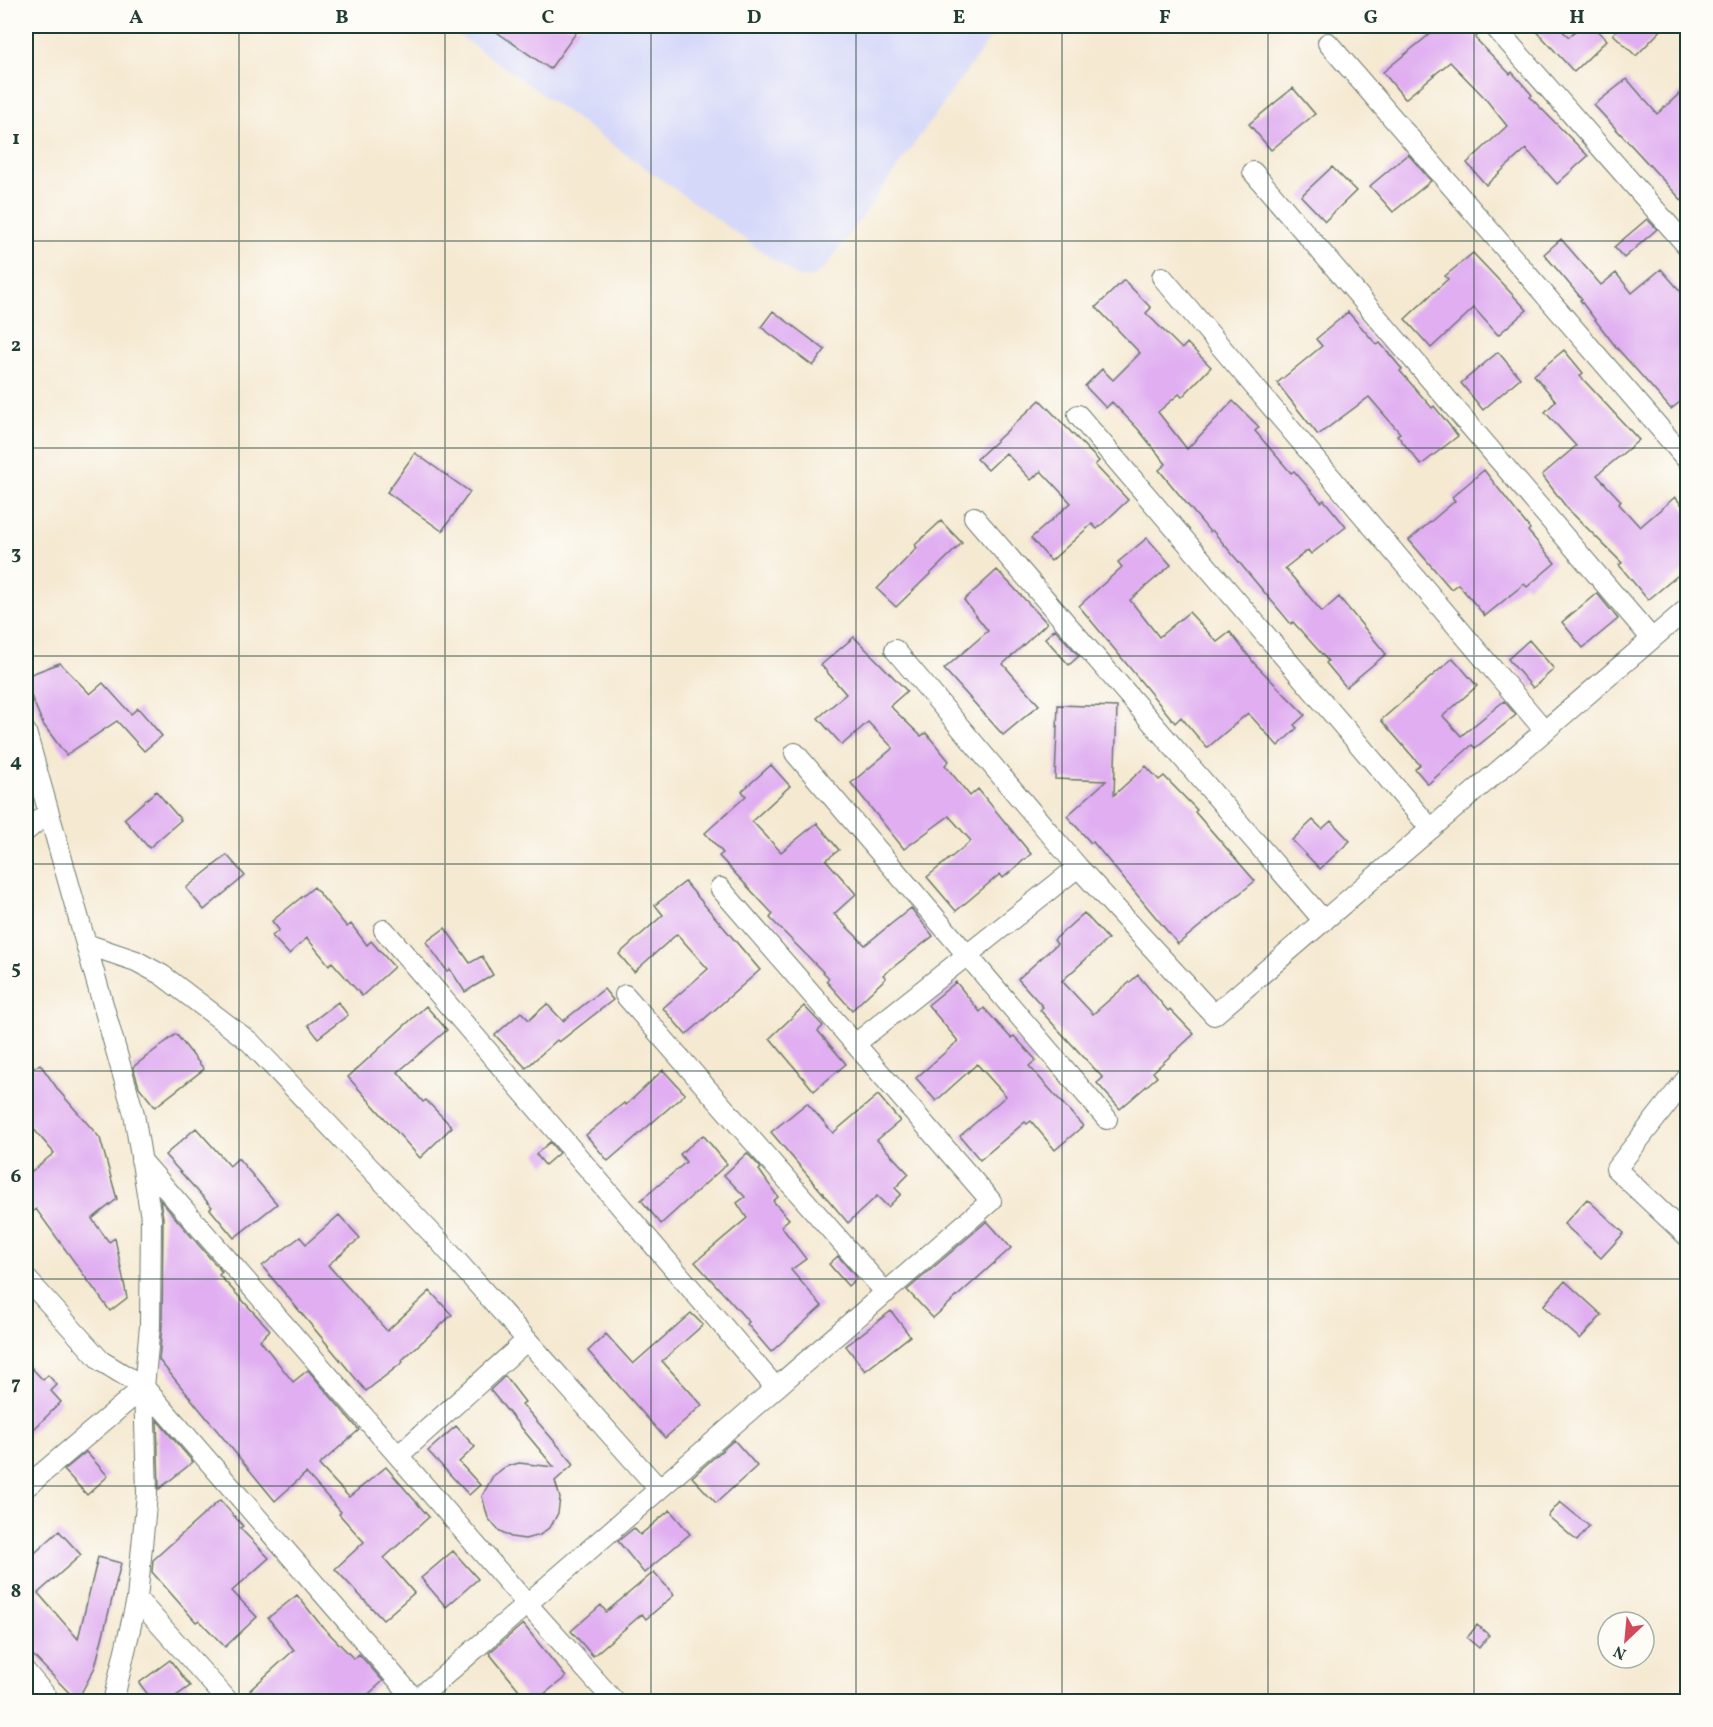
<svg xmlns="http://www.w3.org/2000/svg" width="1713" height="1727" viewBox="0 0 1713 1727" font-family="Vollkorn,serif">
<rect width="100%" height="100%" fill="#fdfcf7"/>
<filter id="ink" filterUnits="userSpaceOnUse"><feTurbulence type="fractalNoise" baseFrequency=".0167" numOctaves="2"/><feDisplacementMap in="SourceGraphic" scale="12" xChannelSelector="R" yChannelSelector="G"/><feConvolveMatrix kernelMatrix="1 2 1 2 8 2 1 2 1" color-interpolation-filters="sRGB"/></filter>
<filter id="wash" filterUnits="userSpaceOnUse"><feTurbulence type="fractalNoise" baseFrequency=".008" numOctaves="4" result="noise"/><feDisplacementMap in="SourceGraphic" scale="24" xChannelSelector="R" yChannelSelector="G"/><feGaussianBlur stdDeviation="1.35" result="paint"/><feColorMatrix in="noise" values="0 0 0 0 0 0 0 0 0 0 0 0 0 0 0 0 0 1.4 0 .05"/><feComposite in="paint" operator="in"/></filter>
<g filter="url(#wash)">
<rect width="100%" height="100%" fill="#f5e9d2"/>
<path fill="#d5d8f9" d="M446 26H999L826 267 814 277H798Z"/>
<g id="blocks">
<path fill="#e0aef1" d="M488 26H581L550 69Z
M1420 26H1467L1477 36 1475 38 1510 74 1512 72 1532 95 1530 97 1588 156 1557 184 1526 149 1486 185 1467 163 1507 126 1484 97 1450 62 1405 99 1383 72 1430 34Z
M1532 26H1557L1569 37 1580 26H1592L1607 40 1574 72Z
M1621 26H1665L1636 56 1613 34Z
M1627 79 1657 114 1688 86V207L1594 105Z
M1293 88 1315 114 1271 150 1249 124Z
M1408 154 1431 181 1393 212 1370 186Z
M1332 167 1356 191 1325 221 1301 196Z
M1647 219 1657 229 1624 258 1614 247Z
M1561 239 1601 285 1616 273 1632 293 1661 269 1688 300V396L1671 409 1616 347 1580 300 1582 299 1544 254Z
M1473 253 1527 310 1498 335 1474 308 1431 348 1405 319 1448 279 1445 276Z
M1124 280 1151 308 1146 313 1182 349 1187 343 1211 367 1182 397 1179 394 1158 412 1187 449 1233 401 1259 427 1255 431 1291 473 1294 471 1321 502 1324 500 1346 527 1311 554 1308 550 1285 568 1322 612 1339 597 1386 654 1346 687 1326 663 1328 661 1293 622 1291 624 1212 530 1210 532 1191 509 1159 470 1166 464 1138 429 1112 402 1106 408 1085 386 1102 369 1113 380 1140 353 1096 307Z
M773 311 825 350 813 366 761 327Z
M1348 312 1377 345 1380 343 1402 369 1400 371 1432 408 1434 406 1458 436 1421 465 1397 435 1400 433 1369 397 1318 435 1277 383 1322 346 1316 339Z
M1564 350 1583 373 1580 376 1639 440 1597 475 1621 501 1619 504 1640 527 1675 497 1688 512V567L1648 600 1619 565 1622 563 1567 508 1542 475 1576 446 1545 412 1556 401 1534 375Z
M1498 352 1520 378 1483 410 1461 383Z
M1040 400 1099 461 1095 465 1128 500 1097 529 1092 524 1051 561 1031 538 1071 503 1041 471 1031 480 1006 453 988 470 977 459Z
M415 453 470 492 442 531 387 492Z
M1484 470 1530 529 1528 531 1555 563 1527 587 1524 584 1485 616 1458 584 1451 589 1409 540 1455 501 1452 497Z
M941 521 962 543 896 607 877 589 917 548 915 545Z
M1147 538 1171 565 1130 600 1159 637 1189 612 1217 642 1230 632 1254 663 1305 715 1294 725 1297 728 1278 746 1248 713 1207 748 1181 717 1175 723 1079 606 1122 567 1118 562Z
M997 570 1047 623 1003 664 1039 705 1003 735 944 669 988 631 964 600Z
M1597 593 1618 619 1583 648 1562 622Z
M1055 629 1079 656 1069 665 1045 638Z
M854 637 907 691 890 706 921 736 926 733 949 761 945 765 970 796 978 789 1031 854 1003 878 1000 874 956 911 927 877 971 841 949 816 904 849 851 783 893 748 868 722 842 745 818 718 846 694 821 665Z
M1529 640 1554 669 1533 688 1508 659Z
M1453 658 1477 686 1443 716 1461 736 1504 701 1516 715 1475 748 1472 745 1428 784 1415 769 1420 765 1381 720Z
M60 663 90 694 103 683 131 714 138 708 162 736 144 751 117 721 66 755 43 724 26 684V676Z
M1058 705 1117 707 1114 795 1146 766 1159 780 1164 776 1197 810 1195 812 1255 881 1178 944 1093 842 1091 843 1067 816 1106 781 1055 779Z
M771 765 790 786 752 821 781 852 817 823 839 850 826 860 856 894 834 914 865 945 911 908 933 936 883 975 886 978 852 1010 826 981 829 978 770 918 773 914 719 856 723 853 705 833 746 796 742 791Z
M156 791 181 820 149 848 124 819Z
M1313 820 1322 829 1331 821 1350 841 1320 869 1292 840Z
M227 855 245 876 204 910 186 888Z
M685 882 760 970 686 1035 663 1008 708 969 677 934 634 972 619 954 663 915 655 905Z
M314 887 347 927 351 924 367 945 371 941 394 967 362 996 332 962 329 965 307 938 289 954 272 936 279 930 272 921Z
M1084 913 1108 939 1062 981 1093 1014 1138 975 1168 1011 1170 1009 1194 1034 1153 1072 1157 1077 1120 1109 1097 1083 1103 1078 1040 1010 1043 1007 1018 979 1057 944 1054 940Z
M445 928 470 963 482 956 493 975 465 992 450 969 447 971 426 942Z
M956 982 980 1012 984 1008 1011 1038 1014 1036 1036 1060 1029 1066 1083 1126 1055 1150 1031 1121 1027 1124 1025 1122 980 1160 960 1136 1006 1096 977 1064 936 1101 916 1078 958 1041 928 1005Z
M604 989 613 1000 559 1042 557 1040 526 1068 495 1035 521 1012 529 1020 547 1004 563 1021Z
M338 1002 348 1015 318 1038 308 1025Z
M426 1006 447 1030 398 1072 423 1102 426 1100 452 1127 420 1158 348 1077Z
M804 1006 823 1026 818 1031 846 1064 814 1091 770 1038Z
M176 1034 204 1069 155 1107 139 1087 133 1067Z
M26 1058 34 1068 40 1064 59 1091 100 1138 117 1199 92 1219 109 1242 115 1238 127 1298 110 1311 36 1209 26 1217V1176L54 1153 26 1120Z
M663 1070 685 1094 608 1161 586 1135 624 1103 626 1105Z
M878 1095 900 1121 877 1140 909 1174 895 1188 901 1194 888 1207 877 1196 848 1223 771 1132 807 1103 833 1133Z
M196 1128 230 1166 238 1158 277 1204 234 1238 210 1209 212 1207 165 1155Z
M703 1135 727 1164 661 1224 641 1200 686 1162 680 1154Z
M550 1142 559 1153 545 1165 536 1154Z
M747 1153 761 1168 759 1170 778 1197 773 1201 789 1219 781 1226 806 1259 791 1270 822 1306 771 1352 747 1324 749 1322 695 1262 747 1218 737 1203 745 1197 724 1175Z
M1587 1199 1624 1233 1601 1258 1564 1224Z
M160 1200 222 1272 219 1275 270 1330 260 1340 293 1382 308 1370 359 1430 319 1465 349 1497 386 1467 429 1517 384 1558 414 1593 383 1620 335 1569 364 1542 339 1514 341 1512 306 1473 275 1501 159 1360 162 1326 163 1218Z
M339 1215 360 1238 328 1265 387 1331 430 1291 452 1315 402 1360 403 1362 366 1391 262 1266 300 1237 306 1244Z
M987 1221 1011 1248 933 1318 907 1290Z
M838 1256 857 1278 848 1286 829 1264Z
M1565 1281 1602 1315 1580 1339 1543 1306Z
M891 1311 910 1336 865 1371 846 1346Z
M691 1313 703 1325 662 1361 702 1405 665 1438 588 1351 606 1334 633 1364Z
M26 1362 43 1380 48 1375 57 1385 51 1391 61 1402 26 1437Z
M505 1376 525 1402 522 1404 574 1464 555 1481 560 1498 558 1513 551 1526 540 1535 525 1539 511 1537 498 1530 488 1518 482 1496 493 1476 505 1467 519 1463 554 1467 490 1390Z
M157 1420 193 1462 159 1489Z
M456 1426 475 1447 459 1462 480 1485 469 1495 428 1451Z
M734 1440 757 1466 716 1503 692 1477Z
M86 1452 108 1476 87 1495 64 1470Z
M220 1500 243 1526 240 1528 269 1558 232 1591 257 1617 225 1647 199 1620 196 1622 152 1572 153 1560Z
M1560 1502 1589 1526 1577 1541 1548 1516Z
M670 1510 690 1534 644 1573 618 1541 634 1528 640 1535Z
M59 1531 81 1555 38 1593 78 1639 98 1557 121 1563 95 1667 77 1701 26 1648V1561Z
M453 1551 478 1579 446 1607 421 1578Z
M654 1572 674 1595 646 1619 642 1614 593 1656 571 1631 601 1605 606 1612Z
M297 1595 320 1624 354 1659 359 1654 383 1681 361 1701H261L250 1690 294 1650 268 1618Z
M523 1624 566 1677 535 1701H528L489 1653Z
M1477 1625 1489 1635 1479 1648 1467 1638Z
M170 1660 190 1686 169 1701H153L139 1683Z"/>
</g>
</g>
<g filter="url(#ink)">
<use href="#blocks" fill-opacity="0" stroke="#6a796b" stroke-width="1.5"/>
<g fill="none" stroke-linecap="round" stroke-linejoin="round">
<g stroke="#6a796b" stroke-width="22">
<path id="minor" d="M1494 26 1688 247
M1328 43 1688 461
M1253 172 1652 639
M1162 277 1545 731
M1078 415 1431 829
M974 517 1324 921
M895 650 1078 867 1214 1015 1688 608
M26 732 134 1114 151 1218 150 1326 144 1387 147 1494 137 1599 113 1702
M795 753 1107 1119
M26 831 47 813
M384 930 776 1388
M86 944 136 961 162 975 250 1042 441 1243 659 1489
M625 995 886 1293
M855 1044 1078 867
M1688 1077 1616 1169 1688 1237
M141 1160 527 1604 615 1702
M26 1278 101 1361 144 1387 417 1702
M399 1455 526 1341
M26 1487 144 1387
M137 1599 229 1702
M26 1672 51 1702
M414 1702 991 1201 720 888"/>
</g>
<use href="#minor" stroke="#fff" stroke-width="20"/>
</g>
</g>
<path fill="none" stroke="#1f3d34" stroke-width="1.5" stroke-opacity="0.55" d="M239 26V1702M445 26V1702M651 26V1702M856 26V1702M1062 26V1702M1268 26V1702M1474 26V1702M26 241H1688M26 448H1688M26 656H1688M26 864H1688M26 1071H1688M26 1279H1688M26 1486H1688"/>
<rect width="1713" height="1727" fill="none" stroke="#fdfcf7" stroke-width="66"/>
<g transform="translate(1626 1640) rotate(206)"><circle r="28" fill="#fdfcf7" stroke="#a4b0a9" stroke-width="1.5"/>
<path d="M0-4.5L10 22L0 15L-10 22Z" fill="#d1495b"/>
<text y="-9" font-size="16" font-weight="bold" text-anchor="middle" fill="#1f3d34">N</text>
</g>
<rect x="33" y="33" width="1647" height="1661" fill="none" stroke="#1f3d34" stroke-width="2"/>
<g font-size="20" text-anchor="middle" font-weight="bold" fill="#1f3d34">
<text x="136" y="23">A</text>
<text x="342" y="23">B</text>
<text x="548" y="23">C</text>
<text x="754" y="23">D</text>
<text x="959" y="23">E</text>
<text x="1165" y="23">F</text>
<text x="1371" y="23">G</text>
<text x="1577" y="23">H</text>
<text x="16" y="144">1</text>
<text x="16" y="351">2</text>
<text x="16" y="559">3</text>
<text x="16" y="767">4</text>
<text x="16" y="974">5</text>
<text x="16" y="1182">6</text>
<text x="16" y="1389">7</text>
<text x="16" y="1597">8</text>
</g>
</svg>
